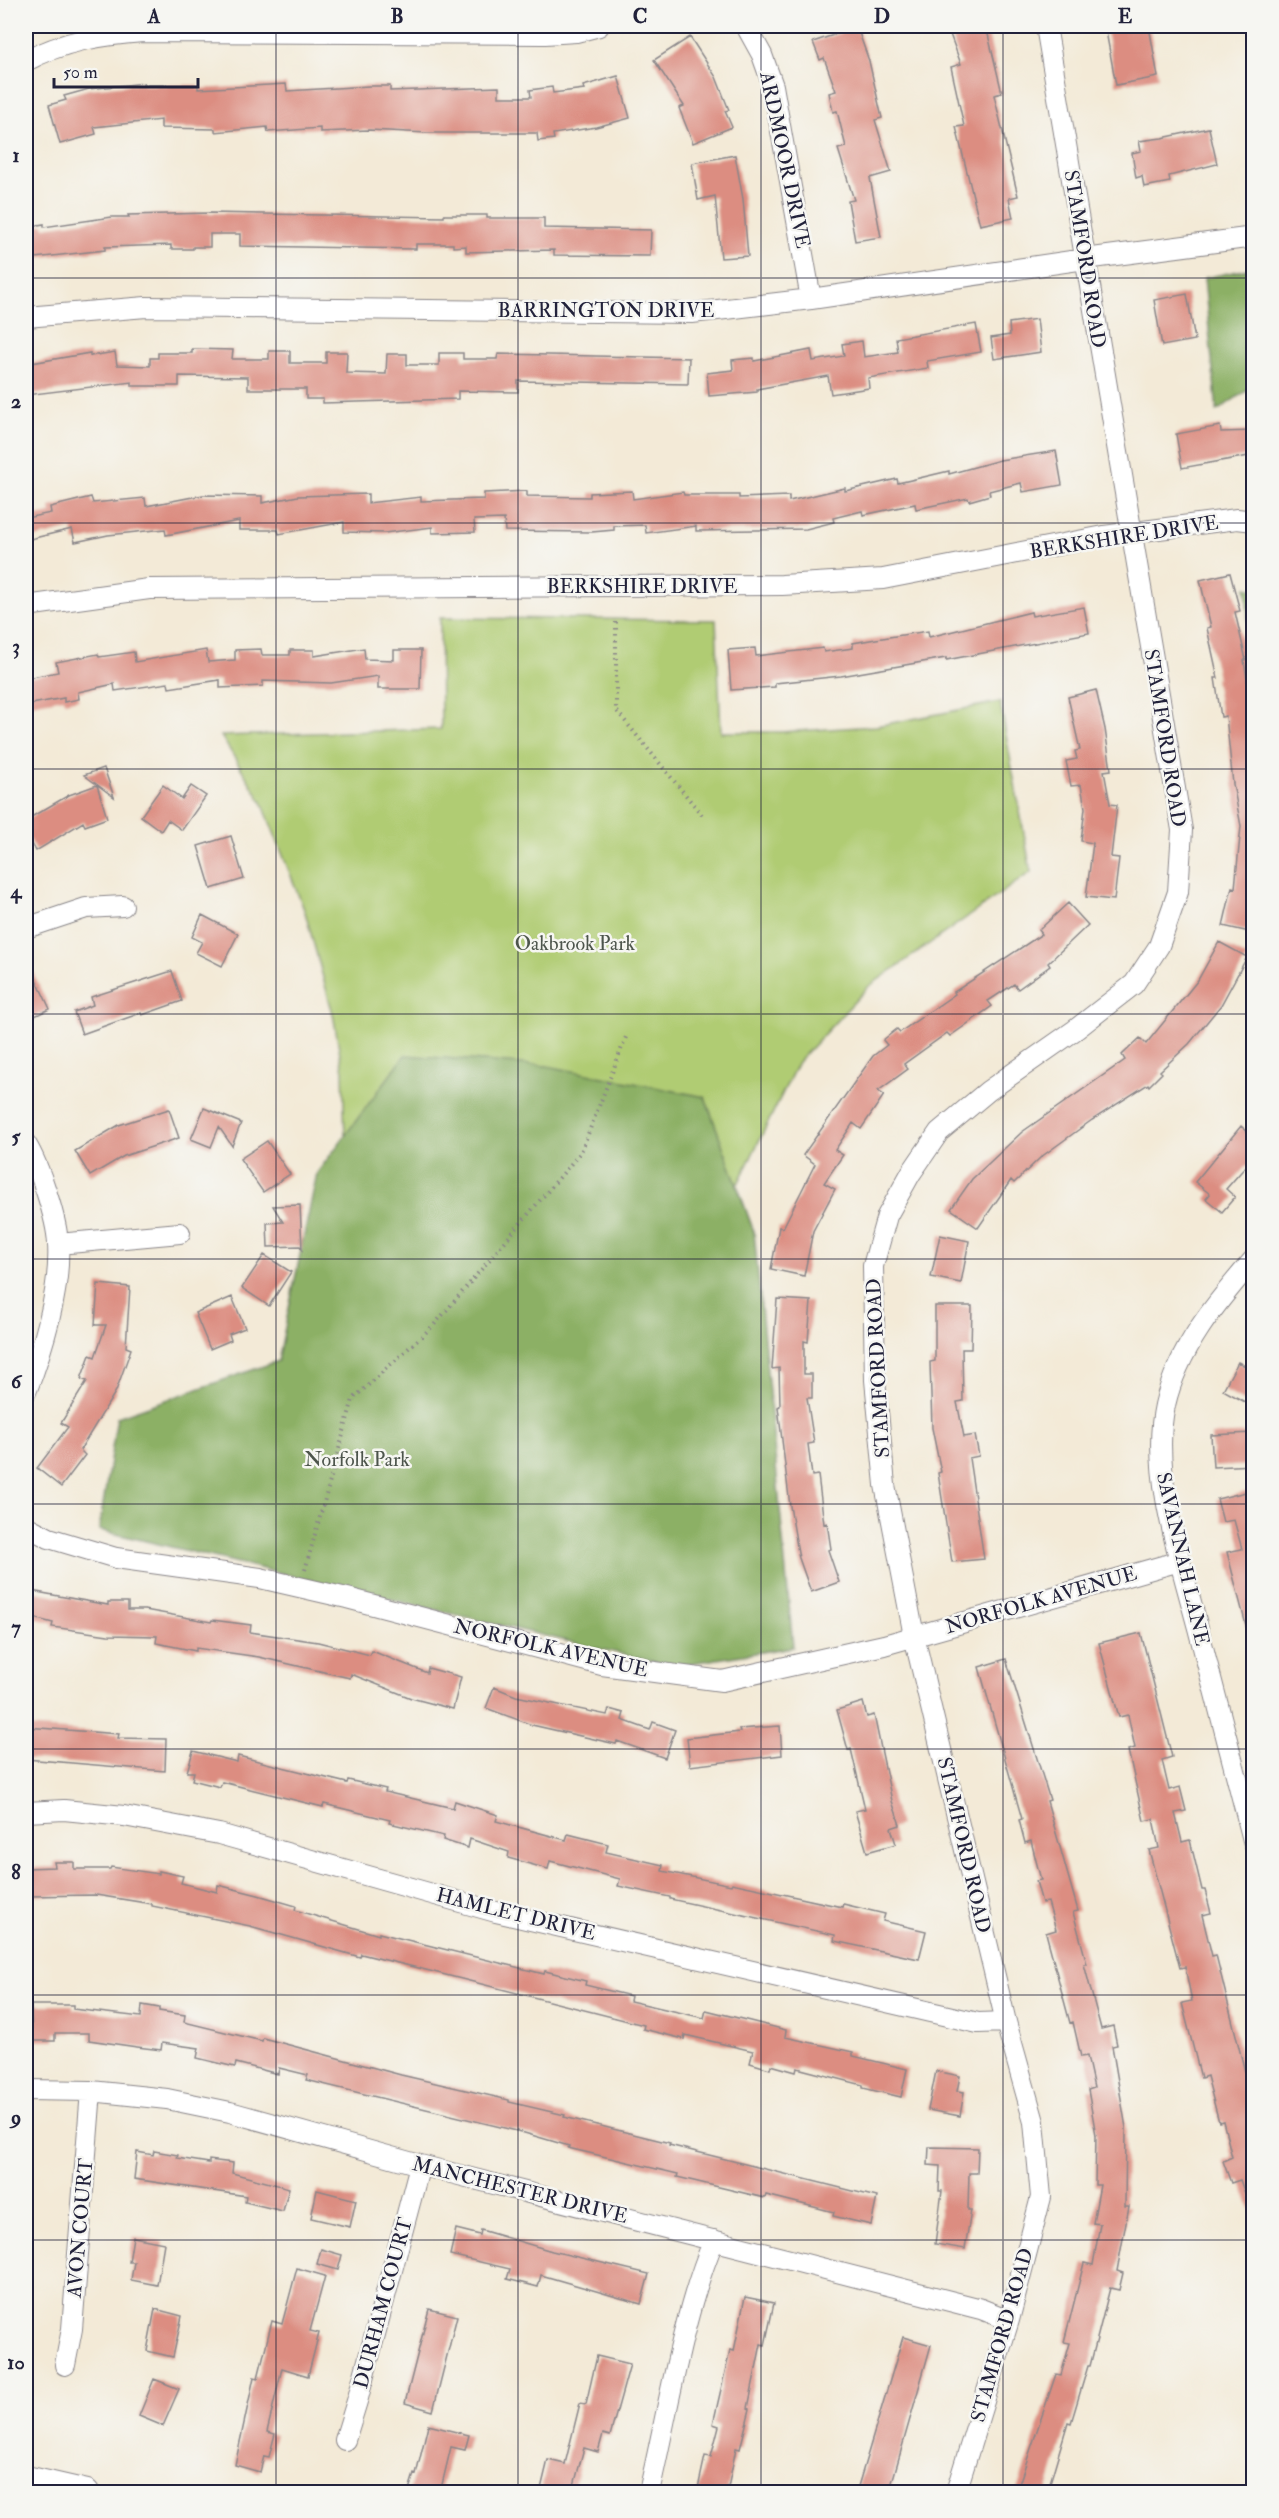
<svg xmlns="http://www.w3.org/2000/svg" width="1279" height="2518" viewBox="0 0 1279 2518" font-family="'IM FELL Double Pica',serif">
<rect width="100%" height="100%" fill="#f6f6f2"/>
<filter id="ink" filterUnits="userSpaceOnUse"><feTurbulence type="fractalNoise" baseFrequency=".0167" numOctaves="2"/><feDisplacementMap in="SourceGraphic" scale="12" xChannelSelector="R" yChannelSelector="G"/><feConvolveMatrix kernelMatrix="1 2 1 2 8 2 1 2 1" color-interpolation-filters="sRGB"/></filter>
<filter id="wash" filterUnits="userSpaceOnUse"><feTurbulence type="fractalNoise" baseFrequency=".008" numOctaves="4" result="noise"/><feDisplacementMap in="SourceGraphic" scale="24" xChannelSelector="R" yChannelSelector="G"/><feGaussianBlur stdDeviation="1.35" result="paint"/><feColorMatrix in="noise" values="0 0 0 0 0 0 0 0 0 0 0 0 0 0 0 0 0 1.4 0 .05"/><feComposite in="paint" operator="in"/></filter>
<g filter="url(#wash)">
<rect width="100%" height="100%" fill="#f3ead7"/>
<path fill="#b0cc73" stroke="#697757" stroke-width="1.5" d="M440 618 716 620 721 732H781L876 726 1000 702 1031 872 868 987 798 1062 725 1210 285 1368 345 1140 343 1071 333 1014 305 912 262 802 221 736 441 729Z"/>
<path fill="#8cb065" stroke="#576950" stroke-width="1.5" d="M1253 268V386L1217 411 1204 278Z
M1246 587 1253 589V681Z
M405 1055 547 1066 705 1097 754 1232 793 1647 672 1666 99 1530 117 1417 278 1361 317 1173Z"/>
<g id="blocks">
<path fill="#dc8d81" d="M947 26H986L1002 93 994 95 1018 196 1009 198 1013 218 980 225 956 127 964 126 951 67 961 64Z
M1105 26H1149L1158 77 1116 85Z
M857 27 869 61 882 118 875 120 891 172 870 178 881 237 855 241 848 201 854 200 838 149 846 147 837 111 833 112 829 93 836 91 824 58 820 60 813 42Z
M690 37 716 77 729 110 725 111 732 127 693 143 679 108 684 106 654 60Z
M618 76 630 118 596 127 553 134 554 139 538 141 537 133H427L369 130 320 132V128L268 132 267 127 215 132V129L161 128V120L94 127 96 134 60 144 49 105 66 100 64 96 89 89 144 83V85H198V89L286 84 287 91 369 86H390V91L499 87V97H531L530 90 552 87 553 93 584 89 583 86Z
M1209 128 1217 164 1169 176 1170 182 1144 187 1142 176 1136 178 1132 153 1141 151 1139 141 1162 138Z
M735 155 743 199 748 256 721 258 715 196 698 200 692 163Z
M210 213 444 217V215H487V218H544V228L651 230 650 256 554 255V250L466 252V246L453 247V244H416V249L240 246V234H210V247H193V249H171V245L105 247V250L26 259V227L44 224V227L112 217H129L128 215Z
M1187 294 1195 340 1162 346 1154 300Z
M1037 319 1041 352 994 359 991 338 1010 335 1009 323Z
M976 324 981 352 927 361 928 368 868 378 869 388 831 394 828 376 757 389V392L709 396 707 373 733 370 732 360 754 358V361L811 350 813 361 844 356 842 344 862 341 864 357 898 352 896 338Z
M192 349 233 350 232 359H269V351H290V363H326V352H347L346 373 386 374 387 354H407V365H439V353H463V359H497L498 354 689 358 688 384 518 381V392L458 391V399L323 403V399H306V389H248V377L179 376V386H132V382L26 395V364L90 353V356L115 352 117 365 150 366V358H158V353H192Z
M1220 426 1221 432 1254 431V455L1182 468 1176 434Z
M1056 451 1062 485 1023 492 1021 483 989 491 990 495 969 501 968 498 916 509 915 504 863 515 862 511 833 518 834 522 806 529 696 531V526L646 533 645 525 614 526V530L592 532 505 531 504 519 474 520 475 532 432 533V527L384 533 344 532V522L279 534 278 530H239V521L166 535 165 529 108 535 75 542 72 529 26 540V518L51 513 50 507 91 497 93 503 145 498 146 506 203 495 262 496V503L298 496 368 494V503L421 497V501L484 499V493L527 491V496L590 497V493L632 491 633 499 683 492 684 495H739V498L789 496V501L845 488V491L897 479 898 483 949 471V474L1000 460Z
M1230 573 1240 611 1235 612 1246 660H1244L1254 723V933L1223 926 1232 887 1235 888 1241 826 1233 784 1226 716 1221 717 1215 678H1218L1207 628 1211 627 1200 580Z
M1084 607 1089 633 946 660V658L841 676 775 683V687L731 690 728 650 755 648 756 656 823 648 824 652 853 648V643L876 639 928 631 929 637 1031 612 1032 616Z
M364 648 365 659 394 660V650H421L420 689H378V676L331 683 263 681V686L220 688V680L169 688 168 683 115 691 114 684 78 692 79 699 64 702V698L26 705V678L58 672 56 662 98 654 99 657 134 652 135 662 206 650 208 662 235 660V650L261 649 262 655H290V650H314V656Z
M1096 690 1105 729 1111 770 1104 771 1110 804 1117 805 1111 857 1119 858 1114 900 1086 897 1093 843 1081 841 1085 808 1081 785 1071 786 1066 761 1077 759 1075 751 1080 750 1068 697Z
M104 768 114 797 84 775Z
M97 785 107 818 85 826 83 822 36 851 26 833V820L69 795Z
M163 785 182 799 191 786 206 796 182 830 168 820 161 831 141 816Z
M231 836 244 879 211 889 198 846Z
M1068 903 1088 925 1048 963 1050 966 1018 989 1014 984 988 1001 992 1006 963 1027 950 1036 947 1033 904 1064 908 1069 878 1091 884 1095 861 1129 853 1123 835 1150 843 1155 824 1183 835 1189 813 1231 804 1276 771 1269 779 1227 783 1228 815 1164 803 1155 873 1056 887 1045 883 1040 897 1029 900 1032 955 994 954 992 1042 934 1039 930Z
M202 915 238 934 222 966 196 953 202 942 192 937Z
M1219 942 1247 957 1221 1005 1189 1044 1160 1071 1162 1073 1149 1086 1148 1084 1092 1120 1041 1157 1014 1183 1011 1180 978 1228 951 1209 972 1179 1022 1132 1125 1060 1122 1055 1140 1038 1146 1044 1198 980Z
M26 958 50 1009 26 1020Z
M172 971 182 1001 142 1015 141 1013 82 1034 74 1012 93 1005 91 997Z
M204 1108 241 1123 232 1146 219 1127 211 1147 191 1139Z
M169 1109 179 1138 124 1156 90 1176 75 1151 119 1125Z
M1241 1126 1254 1138V1171L1247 1165 1226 1189 1235 1197 1222 1212 1206 1199 1210 1194 1195 1182Z
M267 1141 290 1174 263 1192 240 1159Z
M300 1205 302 1249 300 1246 268 1247 267 1223 283 1222 273 1206Z
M940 1235 969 1241 961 1283 931 1277Z
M264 1255 291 1272 269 1306 242 1288Z
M98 1284 130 1287 126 1347 131 1349 116 1391 80 1450 85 1455 61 1487 37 1468 68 1427 61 1423 87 1381 81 1379 90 1355 95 1357 106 1325H95Z
M232 1297 245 1328 229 1334 231 1340 210 1349 195 1313Z
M777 1299 811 1301 808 1342 804 1341V1374H812V1398H807L814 1443 808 1444 812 1476 818 1475 824 1524 827 1523 831 1549 828 1550 839 1582 811 1592 799 1558 790 1506 778 1407 780 1406 779 1368 772 1369Z
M935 1306H972L971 1349H962L963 1401 957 1402 964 1437 975 1435 979 1456 969 1458 984 1559 952 1562 938 1473 941 1472 932 1428 930 1362 935 1361Z
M1238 1362 1254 1371V1407L1223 1390Z
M1253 1433 1254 1465 1213 1467 1211 1435Z
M1254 1490V1632L1248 1633 1227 1552 1242 1549 1234 1520 1223 1522 1217 1499Z
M26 1590 108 1605V1602H128V1610H145L211 1622 212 1620 251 1625 250 1632 318 1642 370 1655 372 1651 427 1673 428 1668 461 1677 453 1709 411 1698 351 1674 350 1678 259 1657 196 1648V1651L156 1643 157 1636 108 1635 52 1627 53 1623 26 1616Z
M1141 1633 1172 1757 1162 1760 1169 1790 1180 1787 1186 1811 1175 1813 1182 1842 1190 1840 1202 1890H1205L1211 1913 1202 1915 1212 1956 1216 1955 1254 2108V2212H1252L1240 2180 1231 2183 1223 2161 1232 2157 1223 2121 1219 2122 1207 2076 1201 2078 1182 2003 1192 2001 1185 1967 1180 1968 1149 1850 1159 1848 1153 1819 1144 1821 1128 1750 1135 1748 1128 1715 1119 1717 1099 1643Z
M1006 1659 1050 1800 1047 1801 1078 1911 1073 1912 1087 1964H1084L1101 2029 1113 2026 1117 2045 1112 2046 1126 2128 1125 2206H1129L1117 2271 1123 2273 1119 2290 1110 2288 1090 2366H1088L1071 2423 1068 2422 1047 2493H1016L1056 2374 1061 2375 1070 2343 1064 2342 1084 2263 1093 2265 1100 2224 1093 2223 1100 2185H1095L1096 2135 1088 2090 1094 2088 1087 2056 1081 2057 1073 2022 1070 2023 1046 1933 1056 1930 1048 1902 1042 1903 1036 1881 1041 1880 1031 1841 1025 1843 1019 1820 1022 1819 979 1667Z
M494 1687 516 1696 607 1715 609 1709 624 1713 622 1720 650 1730 653 1722 675 1730 665 1758 617 1741 616 1744 532 1725 486 1708Z
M863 1702 867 1717 874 1715 892 1801 900 1825 891 1828 896 1844 867 1852 855 1811 865 1809 851 1749 848 1750 837 1710Z
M780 1726 782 1755 690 1766 687 1738 740 1732 739 1729Z
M26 1727 119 1734 118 1738 166 1739 165 1771 26 1759Z
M193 1751 237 1762 238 1756 347 1783 348 1780 386 1789 385 1792 453 1808 455 1801 498 1815 496 1821 566 1840 568 1834 608 1844 606 1852 663 1865 662 1871 731 1885 732 1883 842 1907 843 1904 885 1914 883 1921 926 1931 919 1959 834 1941 835 1935 670 1899V1897L618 1886 620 1879 550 1861 548 1869 508 1858 509 1852 470 1839 468 1848 443 1840 444 1836 389 1823 390 1820 324 1804 323 1807 222 1782 220 1787 192 1780 194 1772H187Z
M54 1862H74V1869H110L111 1867 159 1874V1871L183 1876 181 1883 217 1892 218 1885 258 1895 296 1906 295 1910 379 1935V1933L544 1974 545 1971 586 1981 585 1985 631 1996 630 2001 704 2018 706 2010 786 2030 785 2037 853 2052V2056L907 2069 901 2097 863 2088V2085L797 2068 796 2072 771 2065 770 2069 750 2063 753 2051 685 2035 684 2039 643 2029 644 2025 426 1970 361 1954 360 1957 250 1926 152 1906V1904L96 1895 26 1896V1868L55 1867Z
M31 2005H73V2009L141 2017 142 2005 159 2008V2011L185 2015 184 2022 262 2041 263 2038 401 2075 509 2100V2102L565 2115 564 2117 670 2143 669 2145 877 2197 871 2225 833 2216 834 2212 766 2195 765 2198 677 2177 678 2174 568 2148 569 2146 521 2132 306 2080 308 2075 279 2068 278 2074 236 2063 235 2067 197 2058 199 2048 162 2043 161 2050 137 2047 89 2040V2033H55V2041H32Z
M936 2071 960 2076 957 2091 964 2092 960 2116 928 2110Z
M929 2147 978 2148 977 2173H969L968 2210H971L965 2249 935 2244 942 2191H939L940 2166 928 2165Z
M154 2151 178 2155 177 2158 209 2163V2160L233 2163 232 2173 289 2188 283 2211 245 2202 246 2196 134 2179 137 2152 153 2155Z
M317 2190 356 2200 350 2227 311 2218Z
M456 2229 480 2235 481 2230 552 2251 649 2274 641 2304 541 2275 538 2287 507 2279 510 2269 450 2255Z
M133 2237 164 2243 157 2285 131 2280 134 2262H129Z
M321 2249 342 2255 338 2270 317 2264Z
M297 2268 325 2276 310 2331 319 2333 308 2376 282 2368 267 2432 275 2434 269 2457 264 2456 260 2472 235 2465 254 2377 258 2378 272 2321 282 2324Z
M745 2297 774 2303 765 2345 761 2344 748 2408 750 2409 740 2449 736 2448 727 2493H697L705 2456 711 2457 719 2426 713 2424 730 2350 734 2351Z
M155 2309 182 2316 173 2357 147 2351Z
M429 2309 457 2316 433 2411 405 2403Z
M903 2337 931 2345 889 2493H856Z
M597 2356 630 2364 610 2436 603 2434 598 2452 584 2448 572 2493H540L548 2460 565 2464 580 2403 586 2404Z
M154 2379 179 2389 163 2426 139 2416Z
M428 2425 469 2435 465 2450 451 2447 440 2493H408L414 2474 416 2475Z"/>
</g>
</g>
<g filter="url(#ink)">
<use href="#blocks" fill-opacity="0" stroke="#8a8689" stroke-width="1.5"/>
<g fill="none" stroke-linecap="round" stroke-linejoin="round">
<g stroke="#8a8689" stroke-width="22">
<path id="minor" d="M746 26 762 55 773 86 811 299
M26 61C63 41 101 35 143 32L545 34 576 32 599 26
M26 317 146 307 692 313 811 299 1085 259 1254 237
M26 606 149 589 782 585 883 579 1104 536 1237 519 1254 521
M26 928 86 908 123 906
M26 1144C39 1165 57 1219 58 1244 61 1290 42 1351 26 1392
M58 1244 180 1233
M1254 1259C1216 1303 1178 1348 1165 1405 1150 1472 1181 1563 1198 1628 1216 1700 1235 1772 1254 1844
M26 1526 49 1538 116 1558 260 1578 347 1598 602 1665 722 1681 884 1645 1180 1561
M26 1812 64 1810 124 1816 219 1834 496 1912 978 2023 1006 2022
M26 2090 91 2091 167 2099 230 2112 420 2165 981 2309 1009 2320
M65 2365 72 2329 91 2091
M345 2440 358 2398 420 2165
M649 2492C668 2412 682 2315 714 2240
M956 2492 1009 2320 1041 2197 1034 2122 1006 2022 914 1636 885 1485 875 1380 873 1266 887 1216 911 1173 939 1132 988 1091 1075 1030 1134 984 1159 946 1178 892 1182 830 1046 26"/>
</g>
<g stroke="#8a8689" stroke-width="26">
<path id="tertiary" d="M26 2478 87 2492"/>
</g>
<path stroke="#8a8689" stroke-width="4" stroke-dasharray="1.5 4.5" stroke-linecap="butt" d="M616 622V710L702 815
M305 1570 353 1399 434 1325 581 1152 626 1037"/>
<use href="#minor" stroke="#fff" stroke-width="20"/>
<use href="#tertiary" stroke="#fff" stroke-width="24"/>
</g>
</g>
<path fill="none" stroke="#22223b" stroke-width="1.5" stroke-opacity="0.55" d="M276 26V2492M518 26V2492M761 26V2492M1003 26V2492M26 278H1254M26 523H1254M26 769H1254M26 1014H1254M26 1259H1254M26 1504H1254M26 1749H1254M26 1995H1254M26 2240H1254"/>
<g text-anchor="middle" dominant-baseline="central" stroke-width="5" stroke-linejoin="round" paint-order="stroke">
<g font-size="20" fill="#22223b" stroke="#f6f6f2">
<text transform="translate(785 160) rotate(78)">ARDMOOR DRIVE</text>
<text transform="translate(1085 259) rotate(81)">STAMFORD ROAD</text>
<text x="606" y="310">BARRINGTON DRIVE</text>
<text transform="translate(1124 537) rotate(-9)">BERKSHIRE DRIVE</text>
<text x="642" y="586">BERKSHIRE DRIVE</text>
<text transform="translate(1165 738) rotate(81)">STAMFORD ROAD</text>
<text transform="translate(878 1368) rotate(-93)">STAMFORD ROAD</text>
<text transform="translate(1183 1559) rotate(77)">SAVANNAH LANE</text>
<text transform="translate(1041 1600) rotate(-16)">NORFOLK AVENUE</text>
<text transform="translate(551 1648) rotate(13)">NORFOLK AVENUE</text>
<text transform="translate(964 1845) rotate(77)">STAMFORD ROAD</text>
<text transform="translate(516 1914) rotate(14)">HAMLET DRIVE</text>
<text transform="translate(520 2190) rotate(14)">MANCHESTER DRIVE</text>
<text transform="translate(80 2228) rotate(-85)">AVON COURT</text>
<text transform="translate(383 2303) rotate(-75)">DURHAM COURT</text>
<text transform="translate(1002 2335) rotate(-74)">STAMFORD ROAD</text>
</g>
<g font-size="20" fill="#4d554c" stroke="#f6f6f2">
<text x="575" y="943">Oakbrook Park</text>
<text x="357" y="1459">Norfolk Park</text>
</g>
</g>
<rect width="1279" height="2518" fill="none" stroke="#f6f6f2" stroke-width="66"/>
<path d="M54 78v9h144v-9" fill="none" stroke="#22223b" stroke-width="3"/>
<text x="63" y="78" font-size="18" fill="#22223b" stroke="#f6f6f2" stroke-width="4.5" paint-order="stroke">50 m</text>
<rect x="33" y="33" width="1213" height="2452" fill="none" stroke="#22223b" stroke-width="2"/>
<g font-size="20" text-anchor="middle" font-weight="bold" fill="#22223b">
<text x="154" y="23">A</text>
<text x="397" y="23">B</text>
<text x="640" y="23">C</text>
<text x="882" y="23">D</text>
<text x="1125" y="23">E</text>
<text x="16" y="162">1</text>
<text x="16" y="408">2</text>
<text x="16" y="653">3</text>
<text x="16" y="898">4</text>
<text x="16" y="1143">5</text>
<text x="16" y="1388">6</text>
<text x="16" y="1634">7</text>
<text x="16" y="1879">8</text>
<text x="16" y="2124">9</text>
<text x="16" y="2369">10</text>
</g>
</svg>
